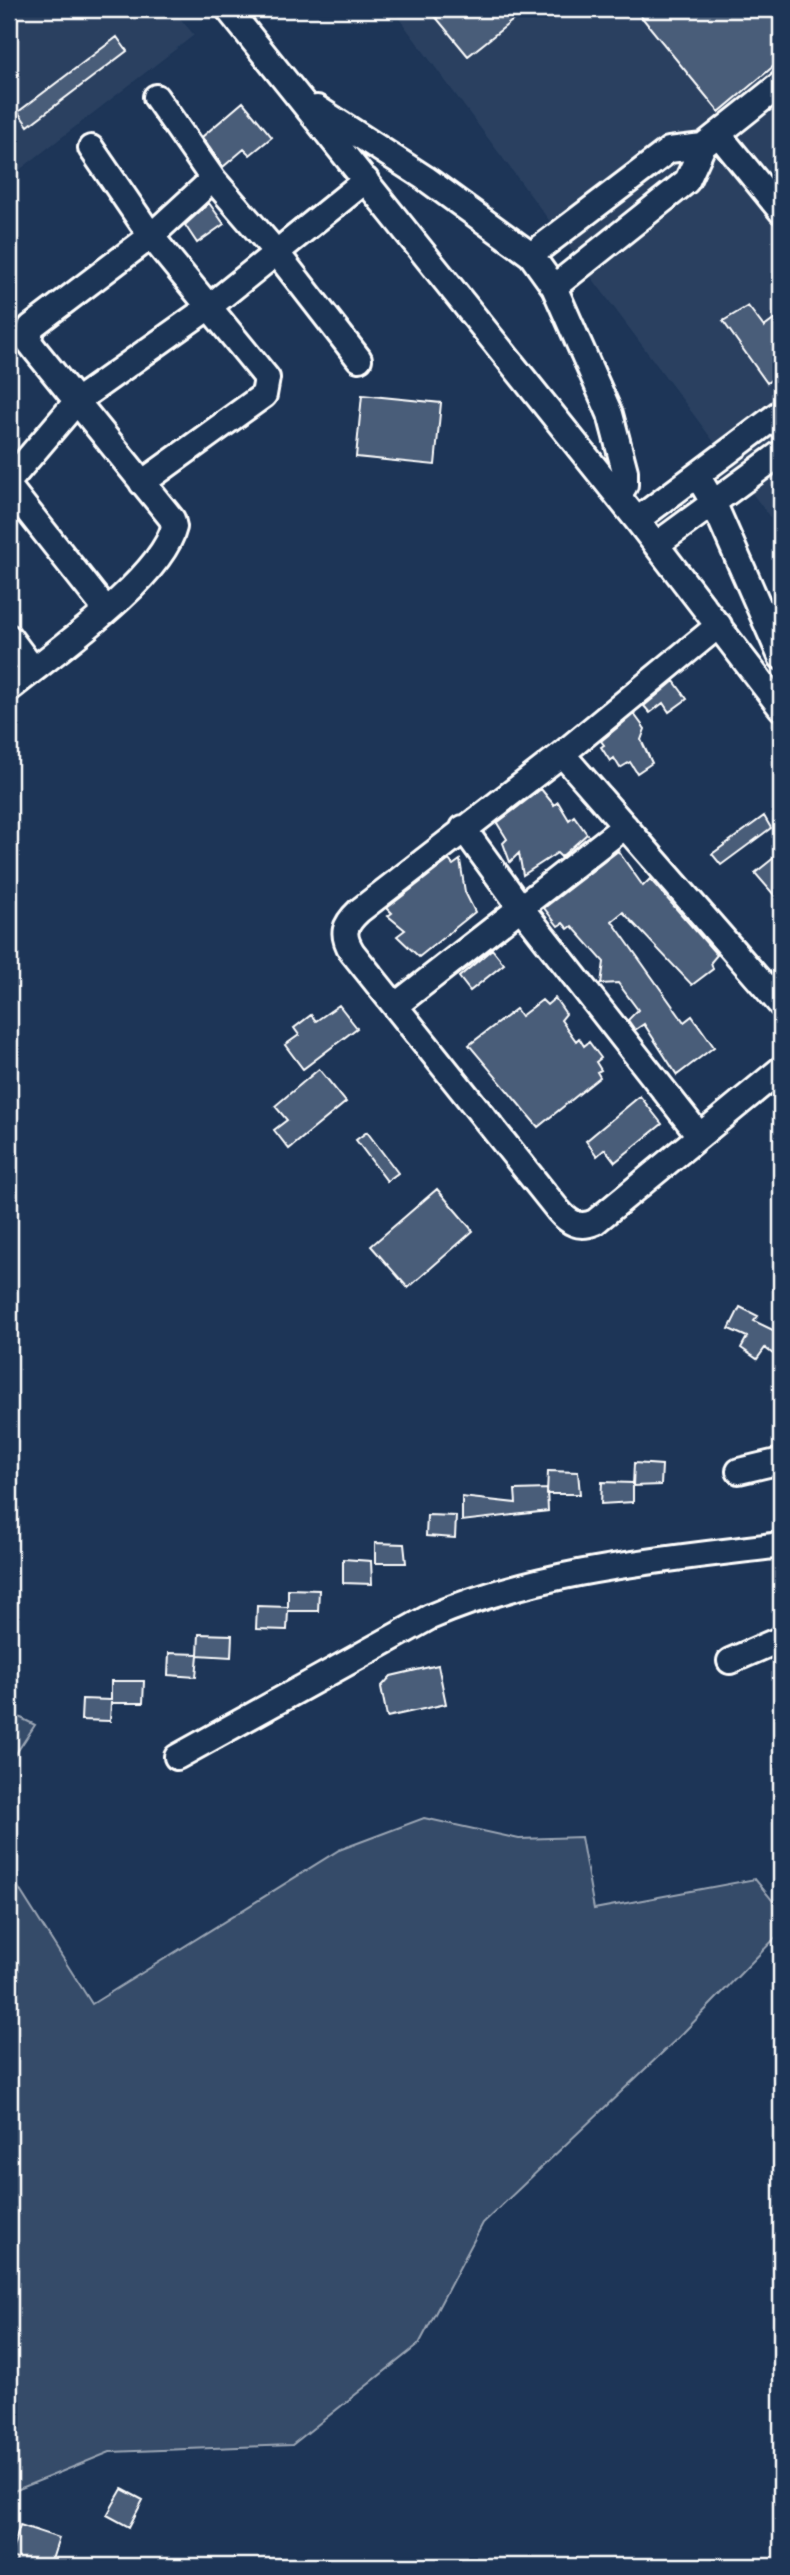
<svg xmlns="http://www.w3.org/2000/svg" width="790" height="2575" viewBox="0 0 790 2575" font-family="'Patrick Hand',sans-serif">
<rect width="100%" height="100%" fill="#1d3557"/>
<filter id="ink" filterUnits="userSpaceOnUse"><feTurbulence type="fractalNoise" baseFrequency=".0143" numOctaves="2"/><feDisplacementMap in="SourceGraphic" scale="14" xChannelSelector="R" yChannelSelector="G"/><feConvolveMatrix kernelMatrix="1 2 1 2 8 2 1 2 1" color-interpolation-filters="sRGB"/></filter>
<g filter="url(#ink)">
<path fill="#2a4161" d="M9 9H172L194 35 9 178Z
M392 9H781V532Z"/>
<path fill="#364b69" stroke="#9aa5b4" stroke-width="2" d="M9 1712 35 1725 9 1764Z
M424 1818 519 1839 581 1837 594 1909 755 1879 781 1911V1932L682 2034 483 2223 419 2344 292 2445 110 2452 9 2493V1873L92 2004 339 1850Z"/>
<path fill="#4a5d79" stroke="#fff" stroke-width="2" d="M429 9H527L468 56Z
M635 9H781V60L719 112Z
M117 37 127 51 28 126 18 112Z
M243 102 272 137 250 155 244 149 223 167 202 137Z
M209 203 224 224 197 243 185 225Z
M748 306 764 327 775 319 781 329V372L767 383 723 321Z
M362 395 441 403 435 465 356 457Z
M674 681 687 699 669 712 663 703 650 713 644 706Z
M634 714 645 729 641 740 652 763 637 773 630 762 620 768 614 758 610 761 601 747 604 745 601 741Z
M541 789 554 805 558 802 569 820 574 816 587 834 561 857 557 853 523 875 519 853 510 862 503 843 507 839 497 823Z
M764 816 771 828 721 865 712 854Z
M618 851 643 886 650 879 717 955 711 962 713 969 692 985 623 912 612 921 684 1022 692 1016 714 1047 677 1075 644 1024 635 1030 628 1020 638 1010 618 983 601 984 604 962 572 926 568 929 563 923 558 926 544 908Z
M781 852V903L755 873Z
M449 860 453 865 460 860 465 892 475 912 419 957 397 936 405 930 388 916 392 913 387 908Z
M492 949 504 964 470 991 459 977Z
M555 998 566 1014 561 1020 576 1041 579 1038 584 1046 589 1042 601 1058 596 1062 601 1070 597 1072 600 1077 538 1127 469 1045 516 1009 521 1016 542 1000 547 1005Z
M339 1005 357 1028 303 1069 285 1045 299 1035 294 1028 311 1015 316 1021Z
M319 1069 346 1102 289 1149 274 1130 287 1120 275 1106Z
M640 1096 662 1124 615 1162 605 1149 597 1156 586 1141Z
M367 1132 398 1173 387 1181 356 1140Z
M437 1189 473 1231 408 1288 371 1246Z
M740 1307 758 1316 754 1321 781 1334V1360L765 1348 757 1359 741 1348 747 1337 729 1329Z
M634 1463 662 1465 661 1485 633 1486Z
M548 1471 578 1472 580 1494H547Z
M602 1482 633 1483V1502L601 1504Z
M547 1489 548 1511 462 1521V1497L516 1503 515 1490Z
M427 1515 456 1516 455 1538 426 1536Z
M375 1543 404 1544 406 1563H375Z
M343 1559 371 1561 372 1584 343 1583Z
M288 1589 319 1590 318 1611H288L287 1630 256 1629 257 1606 288 1607Z
M199 1634 232 1635 231 1657 198 1655 196 1677 168 1675 169 1653 198 1654Z
M438 1665 446 1704 387 1717 381 1687 391 1676Z
M111 1681H144L143 1703H111L110 1721 81 1720 82 1699 111 1700Z
M122 2489 143 2500 129 2527 107 2515Z
M20 2525 59 2538 50 2566H15L17 2559 10 2557Z"/>
<g fill="none" stroke-linecap="round" stroke-linejoin="round">
<g stroke="#fff" stroke-width="30">
<path id="minor" d="M228 9 637 520 781 708
M156 97 213 179 276 252 359 359
M317 108 425 178 531 255 554 287 610 414 625 471V485L618 496
M719 135 781 211
M91 148 151 236 267 378 264 395 142 483
M531 255 669 150 703 146 781 84
M554 287 687 181 703 146
M697 475 714 504 781 657
M9 481 78 400 209 307 366 180
M9 487 106 610
M637 520 781 412
M656 545 781 453
M719 625 562 754 359 911C344 925 341 934 352 952L558 1210C569 1223 579 1229 595 1222L781 1069
M9 637 33 669
M9 689C52 654 161 579 174 527L172 519 36 351 29 342 31 327 151 236 213 179
M562 754 781 1005
M463 828 521 908 699 1135
M396 1005 625 826
M739 1471 781 1461
M730 1661 781 1639
M177 1757 430 1617C542 1569 661 1560 781 1545"/>
</g>
<use href="#minor" stroke="#1d3557" stroke-width="24"/>
</g>
</g>
<rect width="790" height="2575" fill="none" stroke="#1d3557" stroke-width="35"/>
<rect x="18" y="18" width="755" height="2540" fill="none" stroke="#fff" stroke-width="2.5" filter="url(#ink)"/>
</svg>
